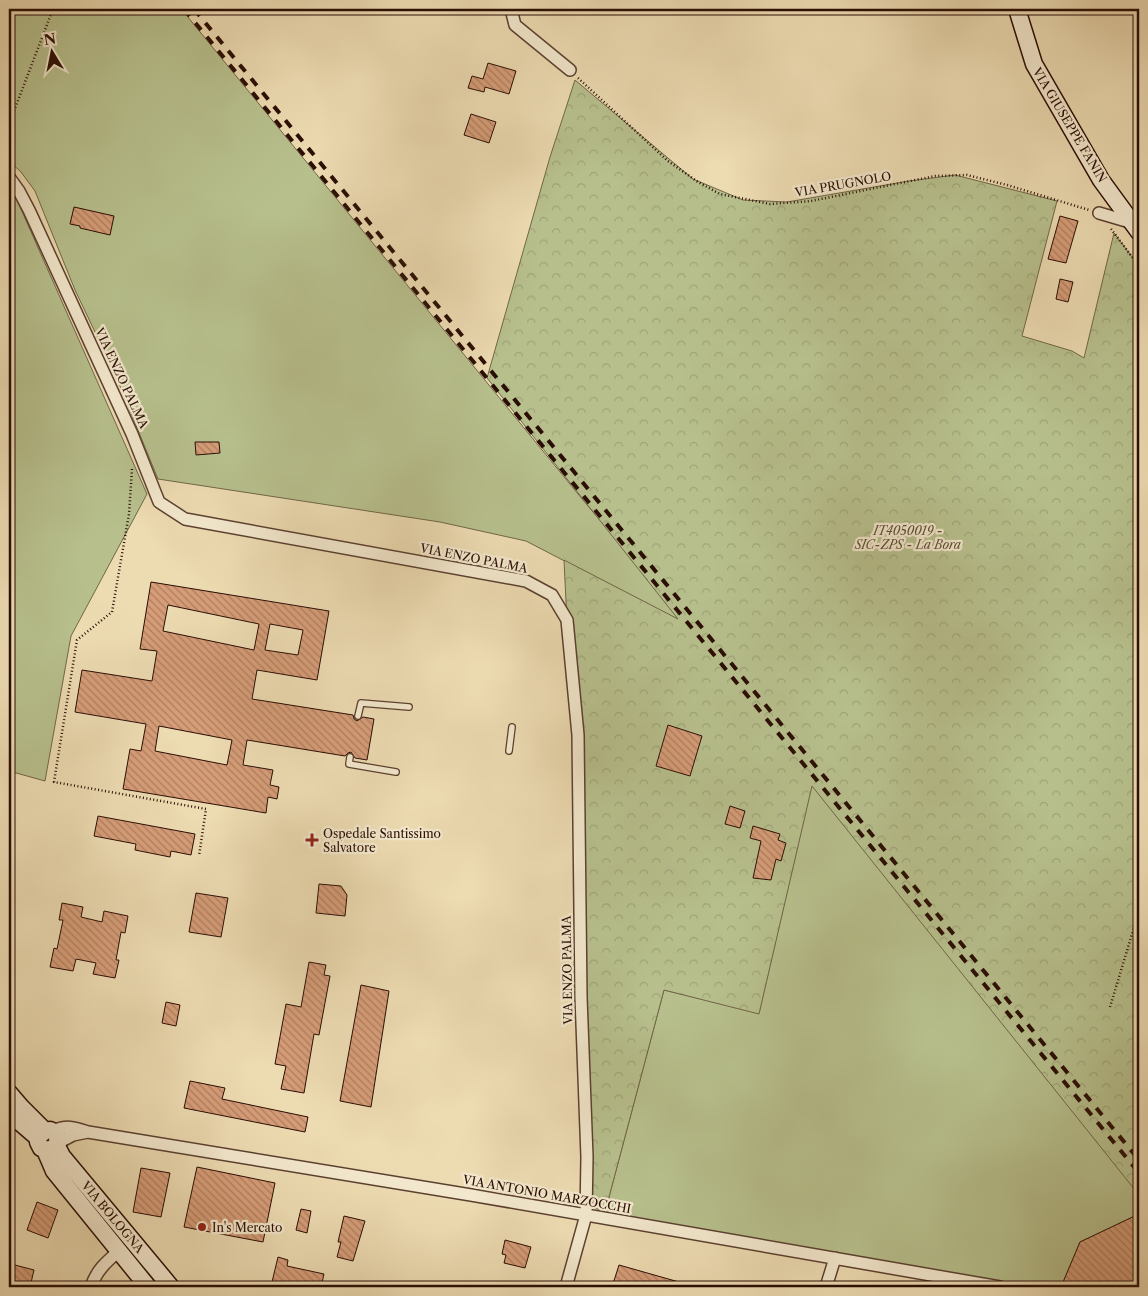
<svg xmlns="http://www.w3.org/2000/svg" width="1148" height="1296" viewBox="0 0 1148 1296" font-family="'Libre Caslon Text',serif">
<defs>
<pattern id="park-crowns" width="20" height="18" patternUnits="userSpaceOnUse" patternTransform="scale(1.25)"><rect width="20" height="18" fill="#b7c08d"/><path d="M2 6a3 3 0 1 1 6 0M12 15a3 3 0 1 1 6 0" fill="none" stroke="#9ea478"/></pattern>
<pattern id="building-back-hatch" width="6" height="6" patternUnits="userSpaceOnUse" patternTransform="scale(1.25)"><rect width="6" height="6" fill="#d69d78"/><path d="M-1 5l2 2M0 0l6 6M5-1l2 2" fill="none" stroke="#ae7e60"/></pattern>
</defs>
<rect width="100%" height="100%" fill="#eddbb2"/>
<filter id="stains"><feTurbulence type="fractalNoise" baseFrequency=".004" numOctaves="4"/><feColorMatrix values="0 0 0 0 .2 0 0 0 0 .09 0 0 0 0 .02 0 0 0 .5 -.17"/></filter>
<radialGradient id="worn" r=".72"><stop offset=".6" stop-color="#630" stop-opacity="0"/><stop offset="1" stop-color="#630" stop-opacity=".3"/></radialGradient>
<path fill="#b7c08d" stroke="#706648" d="M9 9H189L187 16 583 500 688 625 526 541 440 522 158 479 115 374 75 290 35 191 21 172 9 161Z
M9 188 13 191 147 494 71 636 45 781 9 771Z
M813 779 1139 1178V1214L1080 1242 1061 1287H1034L838 1256 605 1212 664 990 759 1013Z"/>
<path fill="url(#park-crowns)" stroke="#706648" d="M575 80 693 179 743 200 787 202 909 181 955 175 1057 201 1022 336 1072 351 1084 358 1114 233 1139 266V1195L812 786 759 1014 664 990 605 1212 585 1204 578 851 564 560 678 619 487 378 550 157Z"/>
<path fill="url(#building-back-hatch)" stroke="#2a0d04" fill-rule="evenodd" d="M488 63 516 71 509 94 485 87 484 92 468 88 472 76 483 79Z
M471 114 496 122 489 143 464 135Z
M74 207 114 216 110 235 80 228V226L70 224Z
M1060 216 1078 221 1066 263 1048 259Z
M1060 279 1073 282 1068 302 1056 299Z
M195 442H219L220 453 196 455Z
M151 582 329 611 317 680 257 670 252 699 353 715 354 719 357 721 363 717 374 719 367 760 355 758 351 752 348 753 345 756 247 740 243 765 273 770 270 785 279 787 277 799 268 797 266 813 123 789 130 749 141 751 146 724 75 712 82 670 152 681 157 651 140 649ZM168 605 259 624 254 650 163 631ZM270 624 303 630 298 655 265 650ZM159 726 232 740 227 765 155 751Z
M668 725 702 736 690 776 656 766Z
M730 806 745 811 740 828 725 824Z
M98 816 195 834 191 855 171 851 170 857 135 850 136 844 94 836Z
M753 826 780 834 778 840 786 843 781 861 776 859 771 880 753 878 761 841 750 838Z
M319 884 341 886 347 895 345 916 316 913Z
M196 893 228 898 221 937 189 932Z
M62 903 83 907 81 917 102 922 104 911 128 916 125 933 121 932 116 960H119L115 978 93 974 96 963 76 959 73 971 50 967 54 948 57 949 63 920H59Z
M309 962 326 965 324 975 330 976 319 1035 314 1034 304 1093 281 1089 286 1066 275 1064 286 1004 301 1007Z
M361 985 389 991 371 1107 340 1101Z
M166 1002 180 1005 176 1026 162 1023Z
M190 1081 225 1088 222 1099 308 1117 305 1132 184 1108Z
M197 1167 275 1183 263 1242 184 1227Z
M141 1168 170 1173 161 1217 133 1212Z
M37 1202 58 1210 48 1238 27 1230Z
M301 1209 311 1211 307 1233 296 1230Z
M1139 1214V1287H1061L1080 1242Z
M344 1216 365 1221 353 1261 337 1257 341 1242H338Z
M505 1240 531 1247 525 1268 504 1263 506 1255 502 1254Z
M278 1257 288 1260 287 1266 324 1274 321 1287H297L272 1282Z
M11 1264 34 1270 30 1287H9Z
M619 1265 686 1284V1287H612Z"/>
<g fill="none" stroke-linecap="round" stroke-linejoin="round">
<g stroke="#5b4030" stroke-width="8">
<path id="service" d="M358 716 361 703 409 707
M509 751 512 727
M350 757 349 764 396 772"/>
</g>
<g stroke="#5b4030" stroke-width="14">
<path id="minor" d="M511 9 515 25 570 70
M9 177 19 191 29 210 132 434 159 502 185 519 526 581 552 595 567 620 578 735 581 997 587 1157 586 1215 566 1287
M1099 213 1133 223
M53 1131C66 1125 74 1127 88 1132L471 1195 1000 1287
M58 1143 73 1135 88 1132
M91 1287C96 1271 106 1262 119 1251
M826 1287 835 1258"/>
</g>
<g stroke="#2a0d04" stroke-width="19">
<path id="secondary" d="M1017 9 1034 64 1101 180 1139 232
M9 1093 21 1107 45 1131 50 1130 56 1133 58 1143 51 1150 41 1148 38 1142 39 1136 45 1131
M9 1113 38 1138
M57 1146 62 1156 171 1287
M45 1150 54 1171 148 1287"/>
</g>
<path stroke="#2a0d04" stroke-width="2.5" stroke-dasharray="1 2.5" stroke-linecap="butt" d="M578 78 668 161 698 182 720 194 770 204 811 201 935 176 967 175 1007 185 1089 210
M9 124 53 9
M1111 229 1139 266
M132 469 129 514 112 612 77 640 54 782 206 809 199 856
M1110 1007 1139 911"/>
<use href="#service" stroke="#f3e8cd" stroke-width="5.5"/>
<use href="#minor" stroke="#f3e8cd" stroke-width="11"/>
<use href="#secondary" stroke="#f3e8cd" stroke-width="16"/>
<path stroke="#2a0d04" stroke-width="4" stroke-dasharray="9 9" stroke-linecap="butt" d="M184 9 1139 1173
M194 9 1139 1160"/>
</g>
<g fill="#8f2418" stroke="#f3e8cd" stroke-width="2">
<path d="M309.5 832.5h5v5h5v5h-5v5h-5v-5h-5v-5h5z"/>
<circle cx="202" cy="1227" r="5"/>
</g>
<g text-anchor="middle" dominant-baseline="central" stroke-width="4.5" stroke-linejoin="round" paint-order="stroke">
<g font-size="12" fill="#2a0d04" stroke="#f3e8cd">
<text transform="translate(1070 125) rotate(59)">VIA GIUSEPPE FANIN</text>
<text transform="translate(843 184) rotate(-10)">VIA PRUGNOLO</text>
<text transform="translate(122 378) rotate(65)">VIA ENZO PALMA</text>
<text transform="translate(474 558) rotate(11)">VIA ENZO PALMA</text>
<text transform="translate(567 970) rotate(-91)">VIA ENZO PALMA</text>
<text transform="translate(547 1194) rotate(10)">VIA ANTONIO MARZOCCHI</text>
<text transform="translate(113 1217) rotate(50)">VIA BOLOGNA</text>
</g>
<g font-size="12" font-style="italic" fill="#5b4c34" stroke="#f3e8cd">
<text x="908" y="530">IT4050019 -<tspan x="908" dy="14">SIC-ZPS - La Bora</tspan></text>
</g>
<g font-size="12" fill="#2a0d04" stroke="#f3e8cd" text-anchor="start">
<text x="323" y="833">Ospedale Santissimo<tspan x="323" dy="14">Salvatore</tspan></text>
<text x="212" y="1227">In's Mercato</text>
</g>
</g>
<rect width="1148" height="1296" fill="none" stroke="#eddbb2" stroke-width="30"/>
<rect x="10" y="10" width="1128" height="1276" fill="none" stroke="#2a0d04" stroke-width="2.5"/>
<rect x="15" y="15" width="1118" height="1266" fill="none" stroke="#2a0d04"/>
<g transform="translate(52 52) rotate(350)" stroke="#f3e8cd" stroke-width="4" paint-order="stroke">
<path d="M0-4L9 19L0 12L-9 19Z" fill="#2a0d04"/>
<text y="-8" font-size="14" font-weight="bold" text-anchor="middle" fill="#2a0d04">N</text>
</g>
<rect width="100%" height="100%" filter="url(#stains)"/>
<rect width="100%" height="100%" fill="url(#worn)"/>
</svg>
